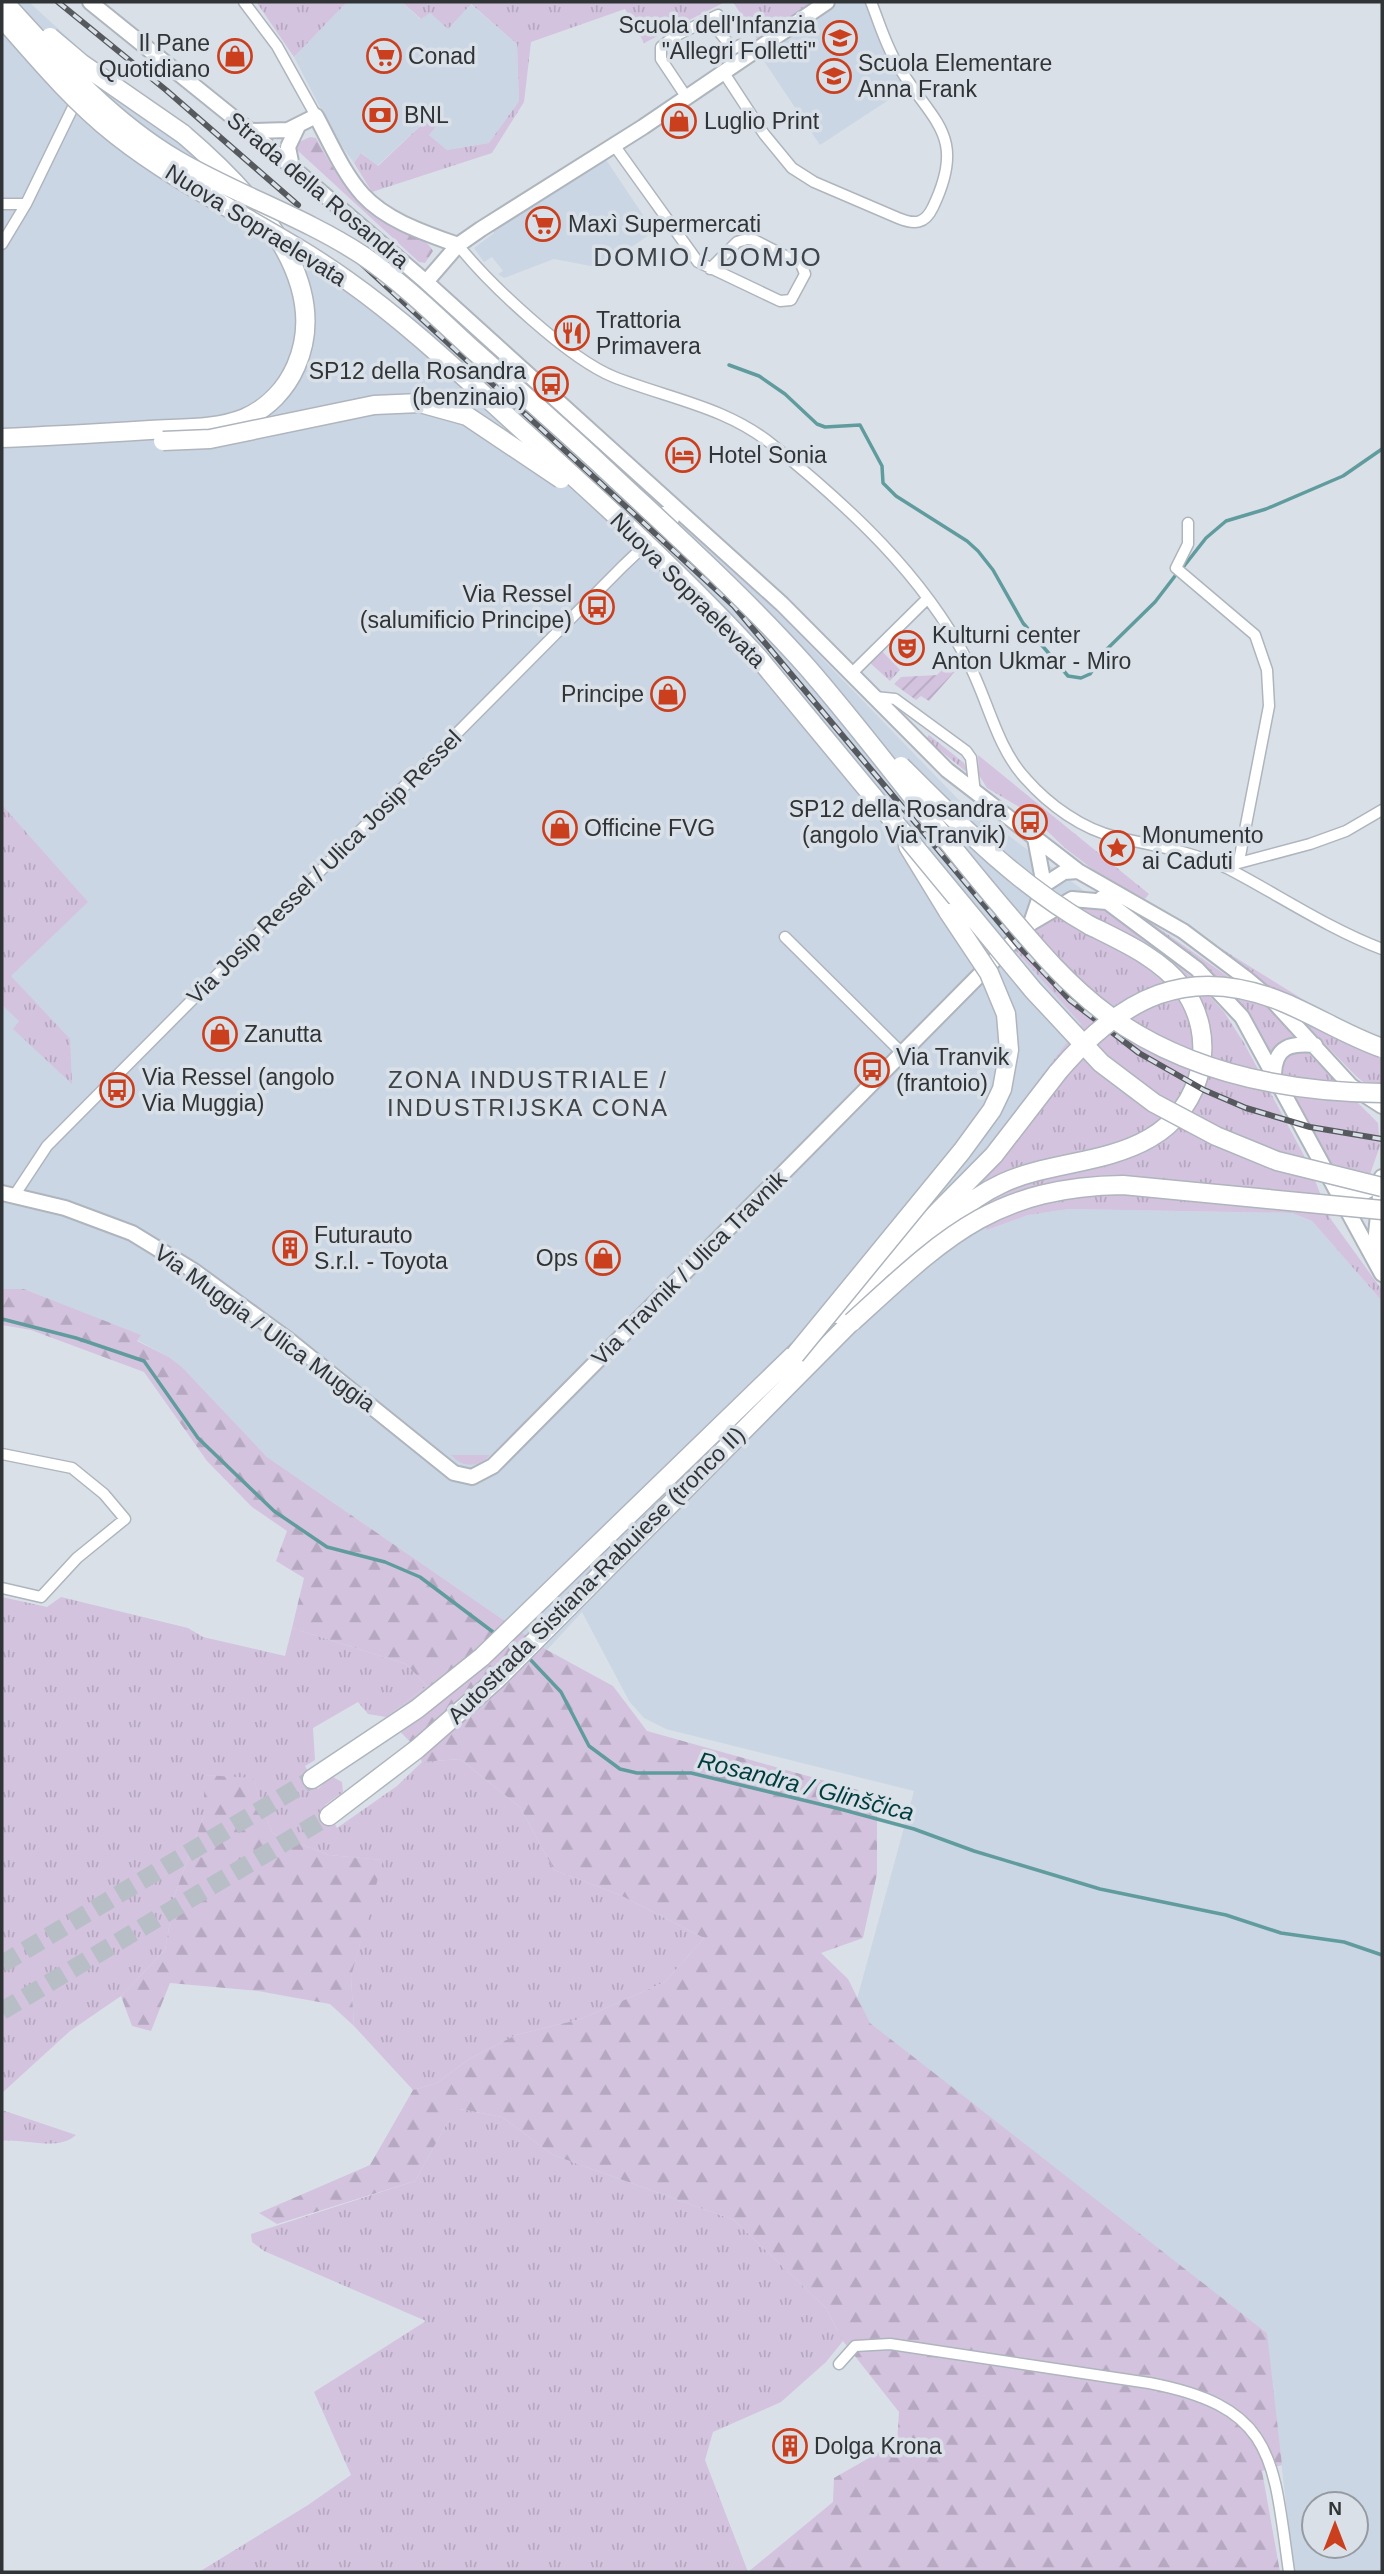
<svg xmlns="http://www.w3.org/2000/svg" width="1384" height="2574" viewBox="0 0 1384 2574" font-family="Arial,sans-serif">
<defs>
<pattern id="grass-tufts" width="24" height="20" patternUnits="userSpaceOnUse" patternTransform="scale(1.75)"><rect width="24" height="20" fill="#d3c3df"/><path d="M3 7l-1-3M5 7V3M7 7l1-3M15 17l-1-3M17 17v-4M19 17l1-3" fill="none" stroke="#b6a8c0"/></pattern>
<pattern id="forest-firs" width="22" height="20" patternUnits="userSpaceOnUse" patternTransform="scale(1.75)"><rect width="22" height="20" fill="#d3c3df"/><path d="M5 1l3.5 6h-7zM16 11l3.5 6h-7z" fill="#b6a8c0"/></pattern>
<pattern id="garden-furrows" width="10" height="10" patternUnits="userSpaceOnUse" patternTransform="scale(1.75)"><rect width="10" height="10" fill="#d3c3df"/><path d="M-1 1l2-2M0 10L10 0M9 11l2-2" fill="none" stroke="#b6a8c0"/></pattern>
</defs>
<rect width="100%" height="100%" fill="#dae0e8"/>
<path fill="#cbd6e4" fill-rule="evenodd" d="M2 2H29L76 45 75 50 102 67 291 236 407 332 422 293 714 552 781 616 958 799 1108 908 1015 950 1081 1024 987 1230 1028 1215 1069 1209 1292 1213 1312 1221 1382 1301V2572H1294L1266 2332 985 2115 870 2023 864 2014 857 1999 914 1791 666 1729 644 1718 629 1701 582 1612 547 1650 267 1457 182 1367 169 1357 137 1340 140 1335 24 1289H2ZM1314 2504H1356V2546H1314Z
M347 2H402L420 19 430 13 448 28 470 4 517 44 519 101 489 143 447 150 429 135 433 114 377 166 362 153 354 163 336 138 294 57Z
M840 2H864L890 68 907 88 820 145 760 55Z
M605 158 647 221 649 235 601 268 554 259 504 278 498 274 503 271 492 257 484 262 474 248 494 233 493 228Z"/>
<path fill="url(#grass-tufts)" d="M261 2H347L294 57 257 3Z
M402 2H725L644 43 625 9 531 42 524 102 492 153 372 192 354 163 361 153 378 166 433 114 441 120 429 135 447 150 489 143 519 101 517 44 471 4 448 29 430 13 421 19Z
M733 2H812L759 42Z
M882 651 900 670 890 681 869 662Z
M929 735 964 763 969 774 926 739Z
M978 755 1149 894 1145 899 1100 875 1065 848 1026 811 987 788 979 775Z
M2 805 88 902 11 976 70 1039 72 1084 13 1029 19 1021 2 1005Z
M1077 904 1108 908 1195 980 1224 1012 1244 1043 1308 1163 1330 1218 1382 1290V1301L1312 1221 1292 1213 1069 1209 1028 1215 987 1230 957 1187 1081 1024 1015 950C1032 933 1052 911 1077 904Z
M1143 917 1264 1002 1299 1037 1284 1042 1271 1054 1253 1022 1218 980Z
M1209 941 1312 1005 1382 1040V1098L1356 1076 1274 992Z
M1300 1049 1308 1053 1378 1123 1380 1146 1369 1177 1337 1175 1285 1079 1280 1069 1286 1053Z
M451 1455H490C477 1468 463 1468 451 1455Z
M2 1597 47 1607 61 1597 188 1628 203 1637 285 1656 292 1628 406 1664 427 1686 386 1717 368 1714 358 1702 313 1728 315 1760 305 1766 318 1789 331 1776 342 1782 343 1792 325 1805 337 1828 397 1786 422 1762 460 1759 520 1807 554 1870 620 1895 704 1938 665 1982 581 2019 516 2035 469 2059 437 2083 413 2090 354 2026 351 1977 382 1860 329 1855 272 1833 253 1779 204 1775V1815L175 1894 165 1950 121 1996 70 2031 2 2093Z
M459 2109 502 2117 553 2155 734 2220 826 2308 843 2341 826 2362 781 2402 713 2432 705 2460 748 2572H199L308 2505 351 2475 314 2392 426 2321 264 2251 252 2242 251 2234 415 2181 446 2125Z
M2 2110 76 2135C57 2152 24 2138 2 2141Z"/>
<path fill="url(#forest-firs)" d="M310 137 316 138C333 169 348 196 377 216 395 229 422 232 433 251L425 263 419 262 296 149 297 143Z
M2 1289H24L141 1335 137 1341 169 1357 182 1367 267 1457 547 1650 613 1686 647 1731 858 1790 877 1814V1874L863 1938 821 1953 848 1979 870 2023 1267 2333 1282 2465 1262 2471 1280 2572H748L833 2502 834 2478 897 2442 899 2412 843 2341 826 2308 734 2220 553 2155 502 2117 460 2109 446 2125 415 2181 277 2224 259 2213 370 2165 413 2090 437 2083 469 2059 516 2035 581 2019 665 1982 704 1938 620 1895 554 1870 520 1807 460 1759 422 1762 417 1749 386 1717 427 1686 406 1664 292 1628 304 1578 276 1561 287 1531 252 1507 207 1461 144 1372 31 1330 2 1325Z
M204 1775 253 1778 272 1833 329 1855 383 1860 351 1977 354 2026 330 2004 258 1991 170 1983 151 2031 132 2026 121 1996 165 1950 175 1894 204 1815Z"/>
<path fill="url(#garden-furrows)" d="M957 669 929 701 921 696 916 700 894 684 901 677 937 675 942 670Z"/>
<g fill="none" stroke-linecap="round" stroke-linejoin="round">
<path stroke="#609c9e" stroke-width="3.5" d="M729 365 759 376 785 394 817 424 825 427 860 425 882 466 883 483 896 496 967 541 978 551 993 570 1023 623 1068 676 1081 678 1090 674 1105 651 1155 602 1175 576
M1184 566 1206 538 1226 521 1266 509 1343 476 1382 449
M2 1319 76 1338 144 1361 198 1438 274 1511 327 1547 385 1562 420 1577 497 1635
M526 1655 561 1692 589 1746 620 1769 637 1773H691L840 1809 914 1829 974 1851 1100 1889 1226 1915 1281 1933 1344 1942 1382 1955"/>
<path stroke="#b8bec5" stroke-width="18" stroke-dasharray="18 9" stroke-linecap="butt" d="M2 1964 312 1779
M2 2011 329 1816"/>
<g stroke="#afb5bd" stroke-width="13">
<path id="street" d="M244 2 277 46 316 116
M709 19 733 49 740 45
M724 73 764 134 792 168 814 182 898 218C915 225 925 224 933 207 969 132 929 121 896 62 885 43 879 22 871 2
M687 98 661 59V47L673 37 718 15
M614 145 698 262 780 301 791 300 805 274 801 264 750 238 737 242 710 269
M2 204H26
M2 244 26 204 77 99
M458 245C489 284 569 359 614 377 670 399 727 407 774 446 849 507 922 574 967 660 988 699 996 747 1026 779 1049 805 1082 829 1116 837 1154 846 1191 851 1227 868 1279 895 1327 928 1382 949
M1188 523V544L1176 568 1255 635 1267 670 1269 706 1239 861
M852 673 927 599
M875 697 895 699 966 751 971 758 975 793
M1235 864 1310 844 1346 831 1382 810
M785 937 902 1053
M14 1196 47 1146 624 565 644 546 668 534 678 509 656 514 648 525
M2 1454 72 1468 104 1494 125 1519 77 1558 41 1597 2 1588
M839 2364 855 2346 890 2344 1149 2383C1276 2407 1273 2459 1289 2572"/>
</g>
<g stroke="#afb5bd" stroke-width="18">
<path id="secondary" d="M90 2 250 131 426 282 782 604 947 770 1078 871 1183 931 1247 979 1273 1001 1351 1086 1382 1106
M250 131 288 130 316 116C330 142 343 173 363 195 387 221 425 233 458 245
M292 167 288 147 298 126
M426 282 458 245 481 229 643 127 827 2
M1044 885 1064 872 1078 871
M1102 898 1197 969 1242 1017 1382 1274
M1031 923 1044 885 1035 838
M1274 1074C1275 1046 1291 1043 1315 1045
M1335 1188 1363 1193 1380 1184
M2 1193 65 1208 132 1233 194 1271 290 1341 454 1473 472 1477 493 1466 1031 923 1072 899 1107 902
M1381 1264 1376 1234 1382 1177"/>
</g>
<g stroke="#afb5bd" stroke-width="21">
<path id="highway" d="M2 438C51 436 101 433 150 430 182 428 215 430 245 418 268 408 286 389 296 366 335 277 244 186 183 134
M908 846 949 913
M898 1272C928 1239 961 1202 1003 1183 1049 1162 1105 1164 1150 1138 1204 1107 1219 1036 1182 987 1160 958 1121 941 1089 925
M837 1314 994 1155 1058 1072
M312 1779 417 1709 482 1657 804 1345
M329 1816 417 1749 497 1679 862 1311"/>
</g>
<use href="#street" stroke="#fff" stroke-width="10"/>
<use href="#secondary" stroke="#fff" stroke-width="14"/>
<use href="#highway" stroke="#fff" stroke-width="18"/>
<g stroke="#565a5e" stroke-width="6">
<path id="rail" d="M58 2 166 90 298 205
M348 251 734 606 1018 945 1070 1000 1139 1053 1204 1090 1246 1108 1310 1127 1382 1139"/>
</g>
<use href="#rail" stroke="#dae0e8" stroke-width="3.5" stroke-dasharray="10" stroke-linecap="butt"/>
<g stroke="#afb5bd" stroke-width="21" stroke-linecap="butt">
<path id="highway-bridge" d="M4 2C57 60 109 120 177 160 237 195 304 217 362 255 402 282 437 317 472 349 515 387 558 425 600 464 670 530 743 595 807 667 874 744 934 828 1001 906 1034 945 1066 984 1108 1015 1188 1073 1286 1092 1382 1093
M2 18C38 59 73 101 116 135 188 192 274 228 348 281 413 327 470 383 529 436 607 507 686 578 757 656L1033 990 1101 1063 1154 1103 1216 1136 1277 1161 1382 1187
M50 37 82 64 183 134
M163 441 210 439 374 405 420 403 467 416 561 479
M901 766C959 824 1017 884 1089 925
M1058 1072C1121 998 1188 962 1285 1003 1318 1017 1348 1036 1382 1048
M852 1322C943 1239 992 1187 1123 1185L1382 1210
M795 1355 962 1151 992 1110 1002 1089 1009 1050 1006 1014 989 973 949 913"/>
</g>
<use href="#highway-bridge" stroke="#fff" stroke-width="18"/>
</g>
<defs>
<g id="school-ring" transform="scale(1.75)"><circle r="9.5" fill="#dae0e8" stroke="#ca401e" stroke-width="1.5"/><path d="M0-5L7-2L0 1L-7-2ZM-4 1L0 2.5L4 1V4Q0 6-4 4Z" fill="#ca401e"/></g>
<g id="shop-ring" transform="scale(1.75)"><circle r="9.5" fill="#dae0e8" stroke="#ca401e" stroke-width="1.5"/><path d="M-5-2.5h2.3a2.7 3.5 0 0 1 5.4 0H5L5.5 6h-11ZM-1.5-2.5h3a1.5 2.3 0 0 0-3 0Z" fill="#ca401e"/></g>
<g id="supermarket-ring" transform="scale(1.75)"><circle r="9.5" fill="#dae0e8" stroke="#ca401e" stroke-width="1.5"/><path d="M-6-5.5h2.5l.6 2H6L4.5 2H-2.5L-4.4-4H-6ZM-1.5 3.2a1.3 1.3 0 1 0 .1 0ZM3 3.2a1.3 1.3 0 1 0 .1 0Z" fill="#ca401e"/></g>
<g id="bank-ring" transform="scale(1.75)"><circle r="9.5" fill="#dae0e8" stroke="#ca401e" stroke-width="1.5"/><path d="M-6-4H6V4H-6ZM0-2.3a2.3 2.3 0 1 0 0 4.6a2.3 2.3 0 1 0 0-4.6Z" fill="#ca401e"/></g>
<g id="restaurant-ring" transform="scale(1.75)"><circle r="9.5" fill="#dae0e8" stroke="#ca401e" stroke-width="1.5"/><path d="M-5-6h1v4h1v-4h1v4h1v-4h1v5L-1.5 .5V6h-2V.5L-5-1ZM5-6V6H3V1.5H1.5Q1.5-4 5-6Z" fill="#ca401e"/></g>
<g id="bus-ring" transform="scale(1.75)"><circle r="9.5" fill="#dae0e8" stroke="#ca401e" stroke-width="1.5"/><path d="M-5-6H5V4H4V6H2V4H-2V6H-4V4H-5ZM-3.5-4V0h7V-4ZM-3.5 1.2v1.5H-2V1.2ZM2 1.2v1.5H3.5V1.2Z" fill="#ca401e"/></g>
<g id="hotel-ring" transform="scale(1.75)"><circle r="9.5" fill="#dae0e8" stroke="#ca401e" stroke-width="1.5"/><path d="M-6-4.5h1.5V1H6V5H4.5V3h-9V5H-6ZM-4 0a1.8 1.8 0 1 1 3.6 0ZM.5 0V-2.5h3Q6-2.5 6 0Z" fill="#ca401e"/></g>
<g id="theatre-ring" transform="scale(1.75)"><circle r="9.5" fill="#dae0e8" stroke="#ca401e" stroke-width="1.5"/><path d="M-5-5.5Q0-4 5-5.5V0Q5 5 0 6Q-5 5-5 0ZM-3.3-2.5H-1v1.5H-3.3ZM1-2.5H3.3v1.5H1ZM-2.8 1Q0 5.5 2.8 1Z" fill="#ca401e"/></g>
<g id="sight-ring" transform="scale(1.75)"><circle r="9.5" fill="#dae0e8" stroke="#ca401e" stroke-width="1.5"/><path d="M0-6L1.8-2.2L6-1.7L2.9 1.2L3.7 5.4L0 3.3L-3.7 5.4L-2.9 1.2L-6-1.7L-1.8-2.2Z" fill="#ca401e"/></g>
<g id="building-ring" transform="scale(1.75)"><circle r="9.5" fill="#dae0e8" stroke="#ca401e" stroke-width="1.5"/><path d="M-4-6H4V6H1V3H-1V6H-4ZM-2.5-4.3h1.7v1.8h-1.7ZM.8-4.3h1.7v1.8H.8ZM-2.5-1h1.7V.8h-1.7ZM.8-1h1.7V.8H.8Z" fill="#ca401e"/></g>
</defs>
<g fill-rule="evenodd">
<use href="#school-ring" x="840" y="38"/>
<use href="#shop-ring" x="235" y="56"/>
<use href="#supermarket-ring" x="384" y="56"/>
<use href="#school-ring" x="834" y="76"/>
<use href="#bank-ring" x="380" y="115"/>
<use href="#shop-ring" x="679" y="121"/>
<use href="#supermarket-ring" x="543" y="224"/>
<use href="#restaurant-ring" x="572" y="333"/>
<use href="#bus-ring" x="551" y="384"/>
<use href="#hotel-ring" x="683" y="455"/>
<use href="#bus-ring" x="597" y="607"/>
<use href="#theatre-ring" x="907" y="648"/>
<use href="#shop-ring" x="668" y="694"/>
<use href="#bus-ring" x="1030" y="822"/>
<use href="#shop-ring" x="560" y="828"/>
<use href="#sight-ring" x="1117" y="848"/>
<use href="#shop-ring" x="220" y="1034"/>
<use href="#bus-ring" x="872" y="1070"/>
<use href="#bus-ring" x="117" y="1090"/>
<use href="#building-ring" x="290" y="1248"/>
<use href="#shop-ring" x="603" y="1258"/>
<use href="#building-ring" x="790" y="2446"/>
</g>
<g text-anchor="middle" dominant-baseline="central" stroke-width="7" stroke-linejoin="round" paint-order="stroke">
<g font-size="23" fill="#313437" stroke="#dae0e8" text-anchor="start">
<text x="816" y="25" text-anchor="end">Scuola dell'Infanzia<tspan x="816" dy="26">"Allegri Folletti"</tspan></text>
<text x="210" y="43" text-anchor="end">Il Pane<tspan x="210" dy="26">Quotidiano</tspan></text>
<text x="408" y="56">Conad</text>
<text x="858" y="63">Scuola Elementare<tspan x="858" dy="26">Anna Frank</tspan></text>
<text x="404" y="115">BNL</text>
<text x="704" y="121">Luglio Print</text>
<text x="568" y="224">Maxì Supermercati</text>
<text x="596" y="320">Trattoria<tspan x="596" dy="26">Primavera</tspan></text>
<text x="526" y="371" text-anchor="end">SP12 della Rosandra<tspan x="526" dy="26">(benzinaio)</tspan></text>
<text x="708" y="455">Hotel Sonia</text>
<text x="572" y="594" text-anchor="end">Via Ressel<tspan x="572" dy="26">(salumificio Principe)</tspan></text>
<text x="932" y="635">Kulturni center<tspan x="932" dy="26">Anton Ukmar - Miro</tspan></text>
<text x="644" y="694" text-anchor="end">Principe</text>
<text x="1006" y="809" text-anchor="end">SP12 della Rosandra<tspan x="1006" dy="26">(angolo Via Tranvik)</tspan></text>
<text x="584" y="828">Officine FVG</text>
<text x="1142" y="835">Monumento<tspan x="1142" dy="26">ai Caduti</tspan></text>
<text x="244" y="1034">Zanutta</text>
<text x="896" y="1057">Via Tranvik<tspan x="896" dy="26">(frantoio)</tspan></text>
<text x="142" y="1077">Via Ressel (angolo<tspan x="142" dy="26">Via Muggia)</tspan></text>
<text x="314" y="1235">Futurauto<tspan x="314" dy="26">S.r.l. - Toyota</tspan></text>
<text x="578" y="1258" text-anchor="end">Ops</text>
<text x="814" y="2446">Dolga Krona</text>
</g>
<g font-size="23" fill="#313437" stroke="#dae0e8">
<text transform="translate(318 190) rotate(40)">Strada della Rosandra</text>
<text transform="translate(256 225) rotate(32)">Nuova Sopraelevata</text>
<text transform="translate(688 590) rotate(45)">Nuova Sopraelevata</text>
<text transform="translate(324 867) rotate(-45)">Via Josip Ressel / Ulica Josip Ressel</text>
<text transform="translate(689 1268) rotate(-45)">Via Travnik / Ulica Travnik</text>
<text transform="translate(265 1328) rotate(36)">Via Muggia / Ulica Muggia</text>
<text transform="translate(596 1575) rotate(-45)">Autostrada Sistiana-Rabuiese (tronco II)</text>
</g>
<g font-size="24" letter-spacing="2" fill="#3f444a" stroke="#dae0e8">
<text x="528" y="1079">ZONA INDUSTRIALE /<tspan x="528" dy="28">INDUSTRIJSKA CONA</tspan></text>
</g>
<g font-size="24" font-style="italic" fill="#003c3f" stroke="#dae0e8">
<text transform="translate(806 1786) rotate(14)">Rosandra / Glinščica</text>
</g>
<g font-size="26" letter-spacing="2" fill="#3f444a" stroke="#dae0e8">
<text x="708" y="257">DOMIO / DOMJO</text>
</g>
</g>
<rect width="1384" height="2574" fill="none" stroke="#313437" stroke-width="7"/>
<g transform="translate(1335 2525)"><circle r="33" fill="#dae0e8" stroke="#969ba1" stroke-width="2"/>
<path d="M0-5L12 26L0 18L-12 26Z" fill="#ca401e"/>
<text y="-10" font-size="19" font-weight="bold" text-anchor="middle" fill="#313437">N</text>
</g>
</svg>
